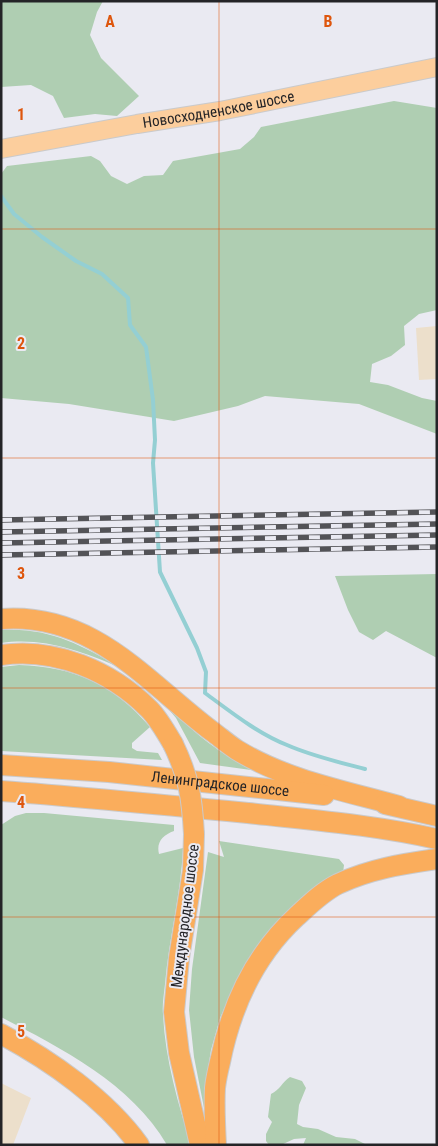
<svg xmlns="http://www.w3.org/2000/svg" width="438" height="1146" viewBox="0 0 438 1146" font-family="'Roboto Condensed',sans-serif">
<rect width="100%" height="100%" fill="#eaeaf2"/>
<path fill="#ecdfcb" d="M437 326V379L419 380 416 328Z
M1 1083 31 1098 13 1145H1Z"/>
<path fill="#afceb2" d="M1 1H103L97 12 90 35 101 58 139 96 117 116 95 114 64 118 53 96 31 85 1 87Z
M394 101 437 108V310L419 314 404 326 405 345 391 356 372 364 370 382 388 385 422 398 437 401V434L359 404 265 396 238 406 174 421 69 404 1 398V174L7 166 91 156 100 161 111 176 127 184 144 176 163 175 173 161 240 149 254 137 261 127Z
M437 574V658L386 631 373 640 359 632 348 610 335 576Z
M1 630C48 627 80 644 119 667 80 651 44 637 1 643Z
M19 665C75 667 113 684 150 727L132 743V748L137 751 158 753 162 760 1 751V667Z
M161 700C191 730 213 749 251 770L200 763 176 718Z
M26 813H44L174 825V831C163 835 156 842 159 854L183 848C181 894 169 938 165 984 164 994 162 1005 163 1014 165 1059 178 1103 191 1145H167C132 1084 61 1048 1 1017V825L15 816Z
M219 841 339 859 344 865 343 873 233 989 220 1018 211 1050 206 1081 205 1113 194 1057 189 1010 192 969 208 852 224 857Z
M290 1077 302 1081 306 1088 299 1105 297 1124 303 1127 318 1129 336 1137 355 1139 367 1145H303L306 1138 294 1139 281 1145H269L266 1141V1134L272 1122 268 1117 271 1094C280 1090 282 1082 290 1077Z"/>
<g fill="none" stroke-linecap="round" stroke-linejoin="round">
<path stroke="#94cfd3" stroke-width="4" d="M1 196 14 214 42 237 76 261 102 274 128 298 130 325 146 347 153 400 155 440 153 463 160 572 197 648 206 672 205 693C231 712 257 733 287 745 312 756 338 762 365 769"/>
<g stroke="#cacacb" stroke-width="20">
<g id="major">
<path id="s1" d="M1 149 137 124 220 111 437 67"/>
</g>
</g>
<g stroke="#cacacb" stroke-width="22">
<g id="highway">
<path d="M1 619C94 612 146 682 213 732 221 738 229 745 237 750 286 780 345 791 399 806"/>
<path d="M1 655C55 647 111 671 149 709 158 718 166 732 173 744"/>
<path id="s2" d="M1 765 109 772 324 795"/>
<path d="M1 791C84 797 166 805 248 813 311 820 375 825 437 839"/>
<path d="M385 804 437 816"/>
<path d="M194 834 193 870 179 958 174 1012 179 1053 200 1145"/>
<path d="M1 1034C50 1060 106 1099 139 1145"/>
<path d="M216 1145C215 1126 214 1106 215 1088 216 1079 218 1070 220 1062 231 1007 255 955 296 917 309 905 322 892 338 884 370 869 402 864 437 859"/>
</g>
</g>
<use href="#major" stroke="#fcce9d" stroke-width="18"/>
<use href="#highway" stroke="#faad5c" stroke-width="20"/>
<g stroke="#535357" stroke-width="5.5">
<path id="rail" d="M1 520 437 512
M1 532 437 524
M1 543 437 535
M1 555 437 547"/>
</g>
<use href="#rail" stroke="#eaeaf2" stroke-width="4" stroke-dasharray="11" stroke-linecap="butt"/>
<g stroke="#cacacb" stroke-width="22" stroke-linecap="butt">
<path id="highway-bridge" d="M173 744C189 777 192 798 194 834"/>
</g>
<use href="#highway-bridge" stroke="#faad5c" stroke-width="20"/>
</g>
<path fill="none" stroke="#de560d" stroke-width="1" stroke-opacity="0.55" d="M219 1V1145M1 229H437M1 458H437M1 688H437M1 917H437"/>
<g text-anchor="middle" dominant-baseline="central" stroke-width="4" stroke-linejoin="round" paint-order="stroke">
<g font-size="15" fill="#242427" stroke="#eaeaf2">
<text stroke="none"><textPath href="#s1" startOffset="221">Новосходненское шоссе</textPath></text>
<text stroke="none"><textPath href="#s2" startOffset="220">Ленинградское шоссе</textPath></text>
<text transform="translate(185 916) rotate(-83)">Международное шоссе</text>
</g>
</g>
<g font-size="16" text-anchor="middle" font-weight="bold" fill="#de560d" stroke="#eaeaf2" stroke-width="4" stroke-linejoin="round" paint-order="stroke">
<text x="110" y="27">A</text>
<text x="328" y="27">B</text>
<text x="21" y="120">1</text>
<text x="21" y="349">2</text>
<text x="21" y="579">3</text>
<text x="21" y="808">4</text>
<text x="21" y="1037">5</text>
</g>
<rect width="438" height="1146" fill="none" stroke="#242427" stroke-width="5"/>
</svg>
